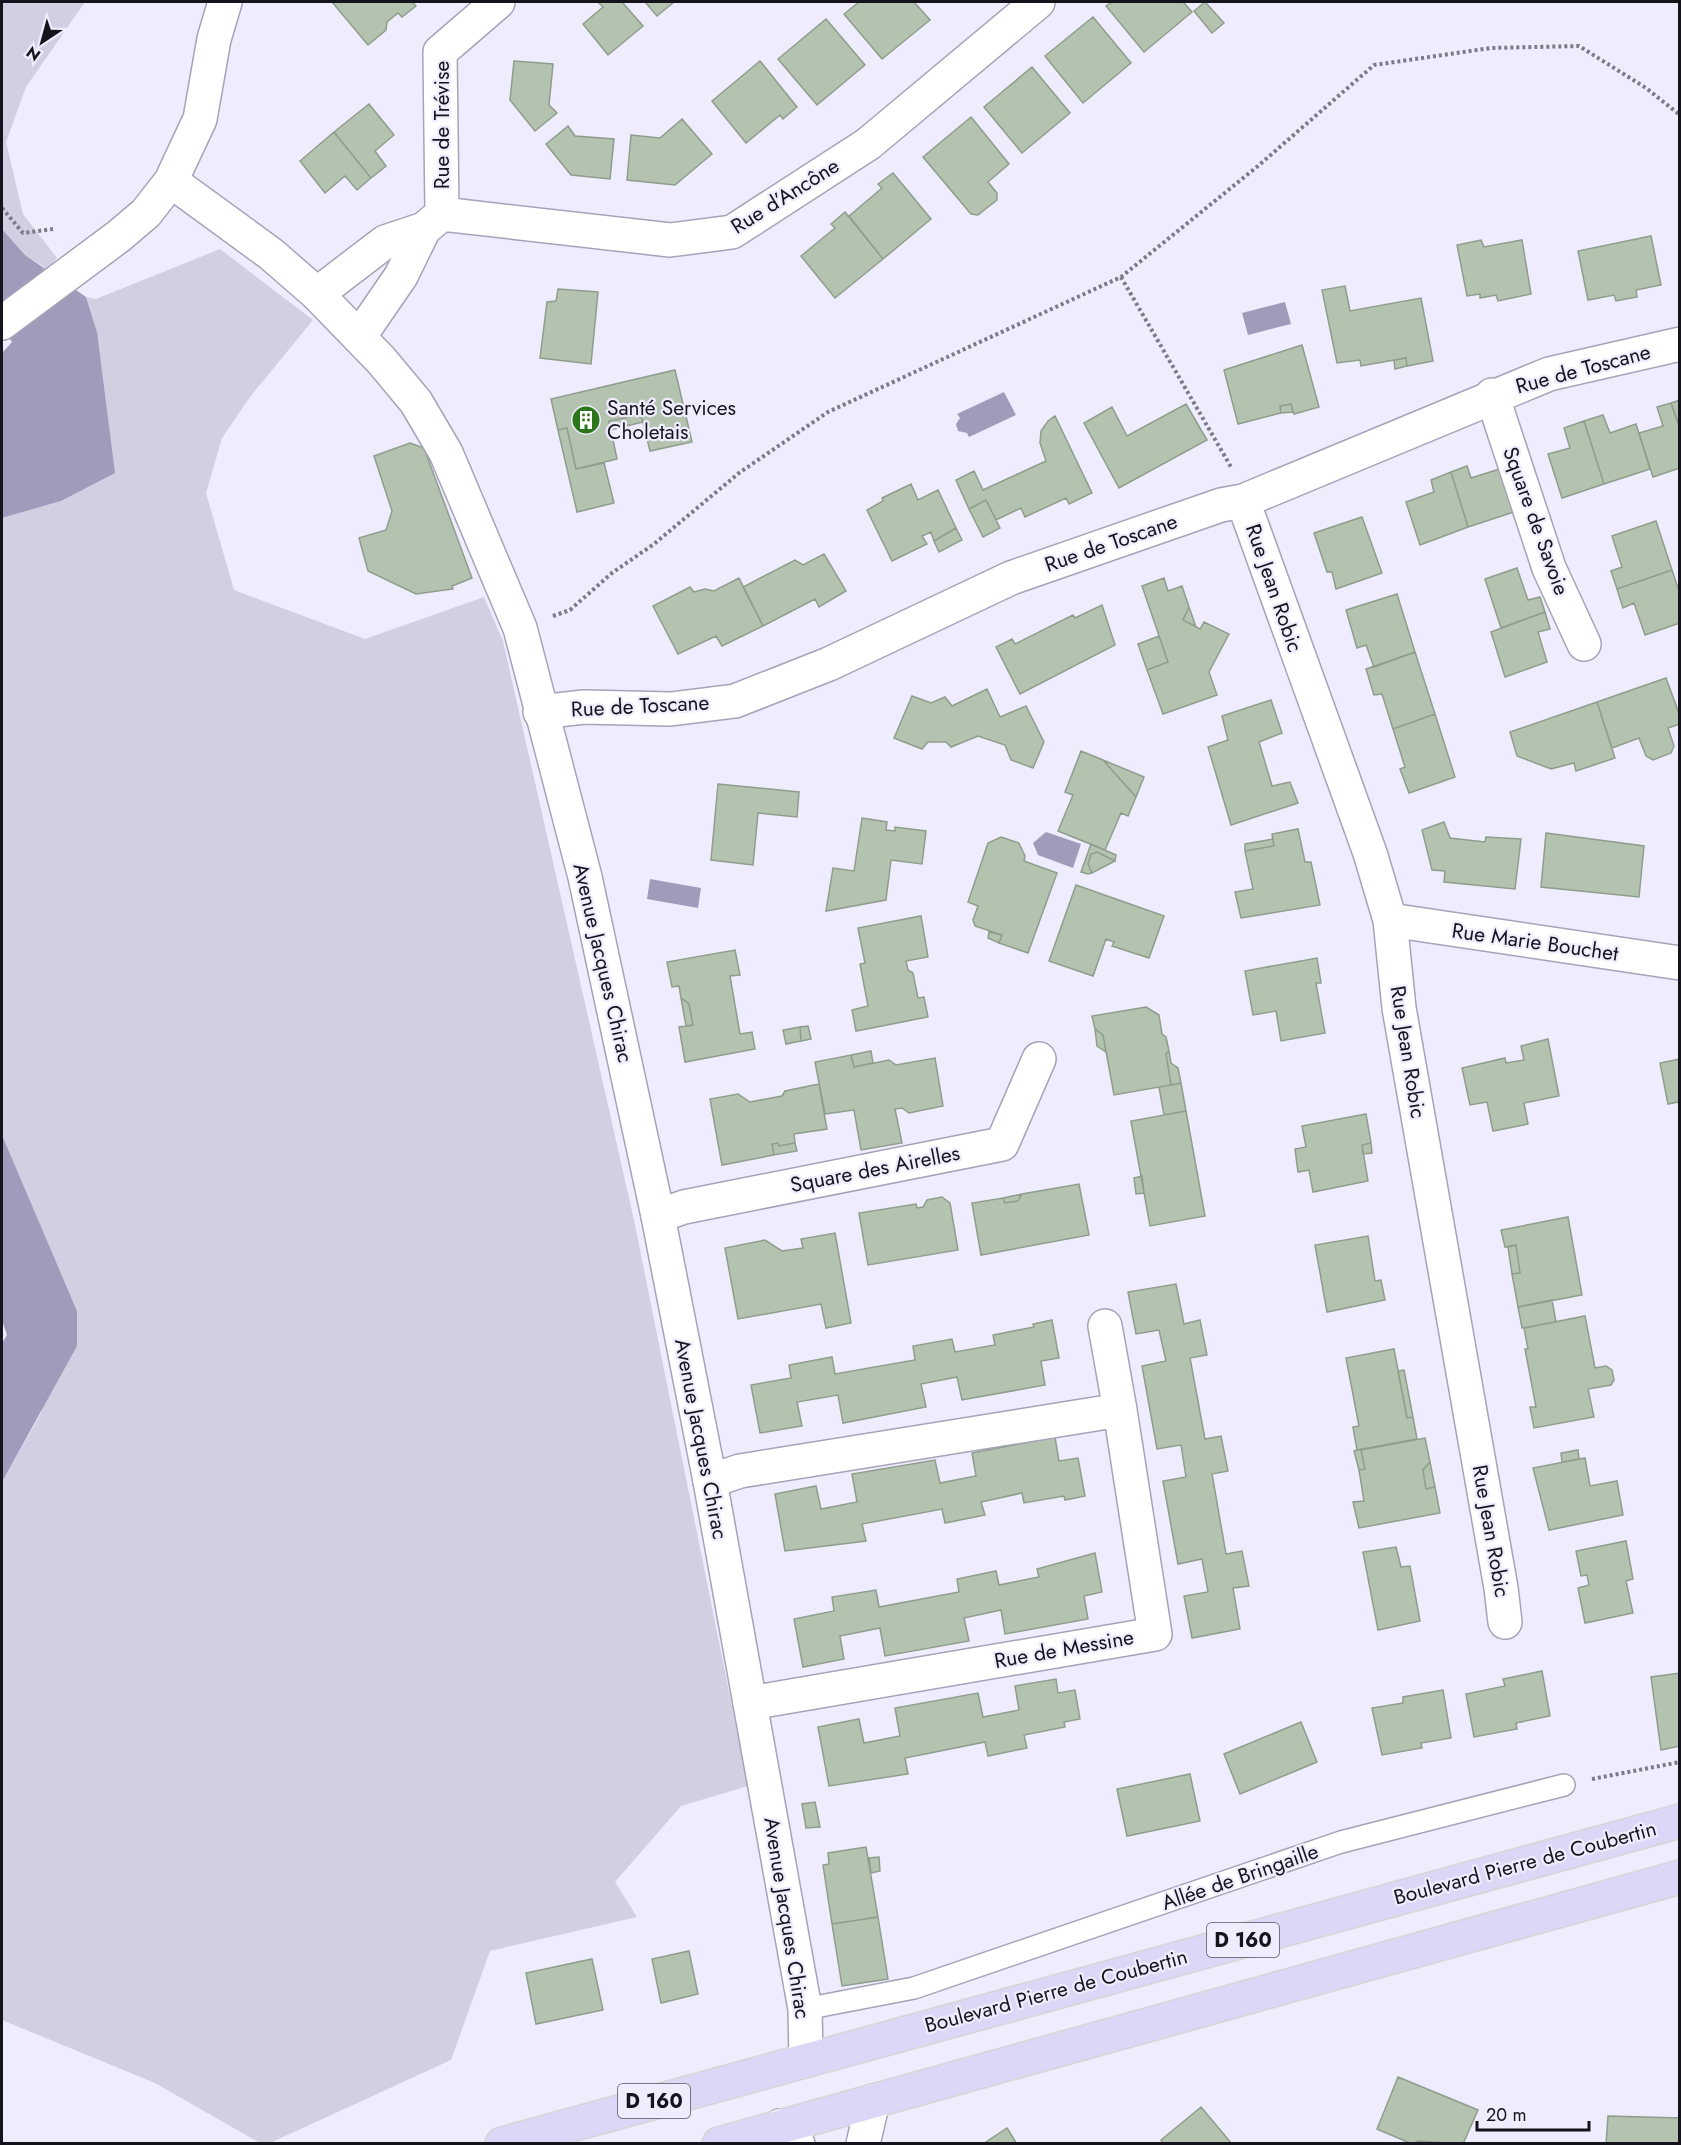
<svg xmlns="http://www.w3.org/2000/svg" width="1681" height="2145" viewBox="0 0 1681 2145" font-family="Jost,sans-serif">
<rect width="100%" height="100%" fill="#efecfe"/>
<path fill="#d2cfe3" d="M2 2H85L26 87 6 142 23 214 57 258 47 269 25 255 2 229Z
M220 249 313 320 250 397 222 438 206 493 234 590 365 639 484 597 503 641 634 1220 748 1786 681 1806 615 1882 637 1917 490 1951 451 2060 270 2143H260L155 2083 2 2020V1482L40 1415 77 1311 2 1135V518L61 501 97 332 86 297 96 299Z"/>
<path fill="#a19bbb" d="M2 229 25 255 86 297 97 332 115 473 61 501 2 518V353L12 342 2 329Z
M1285 302 1291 324 1248 335 1242 313Z
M1004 392 1016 415 969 437 967 433 958 431 956 424 960 418 957 414Z
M1046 832 1081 844 1073 868 1038 855 1033 843Z
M650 879 701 888 698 908 647 899Z
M2 1135 77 1311V1346L2 1482V1343L7 1335 2 1320Z"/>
<path fill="#b4c3b0" stroke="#8f9d8c" stroke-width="1.5" d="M332 2H412L416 6 402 17 398 13 387 22 386 30 368 45Z
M598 2H622L643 26 608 55 583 24 603 7Z
M645 2H674L657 16Z
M859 2H914L930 20 882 59 844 14Z
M1112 2H1183L1192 12 1144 52 1106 6Z
M1205 2 1224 23 1212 33 1194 11Z
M1093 17 1131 63 1083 103 1045 56Z
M826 19 865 65 817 105 778 59Z
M514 61 553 64 549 105 557 113 535 131 510 100Z
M760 61 797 107 783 119 780 115 746 143 712 101Z
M1032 67 1070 113 1022 153 984 107Z
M369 104 394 135 375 151 386 166 371 178 334 132Z
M971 117 1009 164 988 182 997 193V200L978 215 971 214 923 157Z
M682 119 712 154 675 185 627 180 631 135 660 138Z
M568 126 575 136 614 139 610 179 571 175 546 144Z
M334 132 371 178 357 190 345 176 325 193 300 161Z
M893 173 931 219 883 259 849 216 882 188 878 184Z
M845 212 883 259 835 298 801 256 835 228 831 224Z
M1651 236 1661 285 1636 290 1637 297 1616 301 1614 295 1588 300 1578 251Z
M1481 240 1484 247 1522 240 1531 294 1498 301 1496 295 1480 298V294L1467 296 1457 245Z
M1345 286 1350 311 1421 298 1433 361 1407 366 1406 358 1361 366 1360 360 1337 363 1322 290Z
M558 289 598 292 591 364 540 358 547 302 556 301Z
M1302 345 1319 407 1294 414 1291 404 1280 406 1281 413 1238 424 1224 370Z
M1406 358 1407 366 1395 369 1394 360Z
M675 370 692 442 650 451 642 418 637 415 609 421 617 459 576 469 567 428 558 430 551 399Z
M1680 400V429L1671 403Z
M1671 403 1680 429V468L1653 477 1639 433 1663 426 1657 407Z
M1186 404 1207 440 1119 488 1084 423 1112 407 1127 436Z
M1291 404 1293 412 1281 413 1280 406Z
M637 415 642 418 643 422 610 430 609 421Z
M1603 415 1610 433 1636 424 1650 469 1604 484 1584 421Z
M1055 416 1092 493 1069 504 1066 498 1025 517 1021 508 996 520 986 500 969 509 956 480 974 471 983 490 1046 461 1040 443 1041 431 1048 421Z
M1584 421 1604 484 1562 498 1548 454 1570 448 1564 428Z
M567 428 576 469 604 463 614 503 577 512 558 430Z
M410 443 424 448 472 578 452 586 453 589 416 594 368 571 359 538 386 530 392 511 374 456Z
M1467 466 1471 478 1506 467 1520 510 1468 527 1451 472Z
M1451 472 1468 527 1420 545 1406 502 1434 492 1431 480Z
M911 484 918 500 938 490 956 528 934 541 931 532 922 536 927 544 892 561 867 510 883 501 882 498Z
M986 500 1000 528 983 537 969 509Z
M1362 517 1382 573 1336 589 1332 572H1327L1314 533Z
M1656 521 1672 570 1617 589 1611 571 1622 567 1612 536Z
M956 528 962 540 939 552 934 541Z
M824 554 846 591 819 607 815 599 763 626 743 587 795 560 803 565Z
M1517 568 1528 600 1540 597 1545 612 1501 628 1485 579Z
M1672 570 1680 594V623L1645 635 1634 603 1623 608 1617 589Z
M739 578 763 626 722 646 716 636 678 654 653 606 690 587 694 592 705 589 714 591Z
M1164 578 1168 591 1182 586 1189 607 1183 620 1200 629 1204 622 1229 634 1209 672 1217 695 1163 714 1147 670 1168 662 1142 586Z
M1397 594 1415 652 1374 667 1366 645 1357 648 1346 610Z
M1102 605 1115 645 1020 694 996 647 1012 639 1015 644 1073 615 1075 618Z
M1189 607 1196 627 1183 620Z
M1545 612 1550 629 1538 632 1547 662 1505 677 1491 632Z
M1159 636 1168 662 1147 670 1138 644Z
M1415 652 1435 714 1393 729 1382 694 1374 695 1366 669Z
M1666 678 1680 716V724L1668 728 1674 746 1671 753 1653 760 1646 756 1639 738 1612 748 1597 702Z
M987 689 1000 717 1026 706 1044 742 1033 768 1011 760 1005 745 978 736 951 747 946 742H928L922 749 894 738 912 696 931 703 945 697 952 706Z
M1271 700 1282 733 1259 742 1272 786 1290 782 1298 803 1231 825 1208 747 1228 740 1222 716Z
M1597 702 1615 758 1576 771 1574 763 1551 769 1517 756 1510 732Z
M1435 714 1455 777 1409 793 1400 769 1405 767 1393 729Z
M1081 751 1103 760 1136 797 1128 816 1121 813 1105 850 1058 831 1073 795 1065 792Z
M1103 760 1144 777 1136 797Z
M718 784 799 792 797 817 758 813 753 865 711 860Z
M862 818 887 822 886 830 895 831V827L926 831 922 864 891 860 886 900 826 911 833 868 854 871Z
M1444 822 1450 838 1485 842 1486 837 1521 839 1515 889 1444 882 1445 871 1432 870 1422 830Z
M1298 829 1305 862H1311L1320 905 1241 918 1235 892 1253 889 1245 851 1274 846 1272 834Z
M1546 833 1644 846 1639 897 1541 887Z
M1001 837 1019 843 1025 856 1024 861 1057 873 1028 953 999 943 1002 935 975 926 973 920 978 906 968 902 988 843Z
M1273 839 1274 846 1245 851V844Z
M1091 844 1116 855 1115 861 1097 852 1091 854 1088 864 1092 873 1088 874 1081 872Z
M1097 852 1115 861 1092 873 1088 864 1091 854Z
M1076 885 1164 916 1149 958 1112 946 1114 942 1106 939 1093 976 1049 961Z
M921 916 928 957 906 961 908 970 913 973 918 998 924 997 928 1017 856 1031 852 1010 868 1006 860 964 865 963 858 928Z
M989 932 1002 935 999 943 988 938Z
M735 950 740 975 730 976 740 1034 752 1032 755 1049 685 1062 679 1027 693 1025 689 1004 681 998 679 986 672 987 667 962Z
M1317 958 1321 983H1316L1325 1033 1281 1041 1276 1011 1253 1015 1245 971Z
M681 998 689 1004 693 1025 686 1026Z
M1146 1007 1159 1015 1162 1034 1166 1037 1169 1051 1166 1054 1171 1085 1114 1095 1103 1035 1095 1029 1092 1016Z
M808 1026 811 1039 801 1041 800 1027Z
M800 1027 801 1041 786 1044 783 1030Z
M1095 1029 1103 1035 1106 1052 1097 1046Z
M1548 1039 1559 1096 1524 1103 1528 1124 1493 1131 1487 1102 1470 1105 1462 1068 1505 1058 1506 1063 1524 1060 1521 1046Z
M871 1051 873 1063 854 1067 851 1055Z
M1169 1051 1171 1063 1178 1068 1181 1083 1171 1085 1166 1054Z
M851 1055 854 1067 889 1060 896 1065 935 1058 943 1106 909 1113 902 1108 895 1109 902 1143 861 1150 854 1110 825 1114 815 1062Z
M1680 1059V1110L1678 1102 1668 1104 1660 1063Z
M1181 1083 1186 1111 1164 1115 1159 1087Z
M819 1084 827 1129 794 1134 795 1143 779 1146 778 1143 772 1144 774 1155 722 1165 710 1099 738 1094 750 1102 782 1096 785 1091Z
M1186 1111 1205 1216 1150 1226 1131 1121Z
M1366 1114 1371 1143 1362 1145 1368 1181 1313 1192 1309 1170 1298 1172 1295 1149 1306 1147 1302 1126Z
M778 1143 779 1146 795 1143 797 1151 774 1155 772 1144Z
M1371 1143 1372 1153 1363 1154 1362 1145Z
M1142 1176 1144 1193 1136 1194 1134 1178Z
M1079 1184 1089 1235 981 1255 972 1203 1003 1198 1005 1203 1018 1201 1022 1194Z
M1022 1194 1018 1201 1005 1203 1003 1198Z
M942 1197 950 1203 958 1250 868 1265 859 1213 916 1204 917 1208 923 1207 927 1200Z
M1568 1217 1582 1295 1518 1307 1512 1274 1520 1273 1516 1245 1505 1247 1501 1230Z
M835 1233 851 1323 826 1328 821 1304 738 1319 725 1248 765 1240 782 1251 803 1248 801 1239Z
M1368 1236 1375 1281 1381 1280 1385 1300 1327 1312 1315 1245Z
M1516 1245 1520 1273 1512 1274 1508 1247Z
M1176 1284 1184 1324 1200 1320 1207 1355 1190 1358 1205 1439 1221 1436 1228 1471 1212 1474 1226 1554 1242 1551 1249 1586 1233 1588 1240 1629 1192 1638 1184 1596 1208 1592 1202 1559 1178 1564 1163 1481 1186 1477 1181 1445 1157 1449 1142 1366 1166 1361 1159 1330 1136 1334 1128 1292Z
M1552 1300 1556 1322 1522 1328 1518 1307Z
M1585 1316 1595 1368 1606 1366 1612 1370 1614 1380 1611 1385 1588 1389 1594 1417 1534 1428 1530 1407H1536L1525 1349H1528L1524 1328Z
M1052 1320 1059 1358 1041 1361 1045 1385 962 1400 957 1377 921 1384 926 1407 843 1423 838 1395 797 1402 802 1426 760 1433 751 1385 791 1378 789 1365 832 1357 835 1374 915 1360 913 1346 952 1339 955 1352 995 1345 993 1335 1034 1327 1033 1324Z
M1394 1349 1407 1418 1413 1417 1417 1439 1357 1450 1353 1427 1359 1426 1346 1358Z
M1404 1370 1413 1417 1407 1418 1398 1371Z
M1055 1437 1059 1461 1078 1458 1085 1496 1065 1500 1064 1496 1024 1503 1022 1493 981 1502 985 1515 945 1523 942 1509 862 1524 866 1541 785 1551 775 1494 816 1486 821 1509 857 1502 852 1474 935 1460 940 1483 976 1476 972 1453Z
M1425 1438 1430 1462 1423 1470 1426 1489 1435 1487 1440 1513 1359 1528 1353 1502 1364 1501 1359 1470 1365 1469 1361 1450Z
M1357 1450H1361L1365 1469 1359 1470 1354 1451Z
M1578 1450 1579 1459 1562 1462 1561 1453Z
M1585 1458 1590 1486 1617 1481 1623 1515 1549 1530 1533 1468Z
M1430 1462 1435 1487 1426 1489 1423 1470Z
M1626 1541 1633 1579 1626 1581 1633 1613 1585 1623 1578 1588 1589 1585 1587 1575 1581 1576 1576 1551Z
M1396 1547 1401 1567 1410 1566 1420 1621 1378 1630 1363 1552Z
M1095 1553 1102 1592 1084 1596 1088 1619 1005 1634 1001 1610 964 1618 969 1641 885 1656 880 1628 840 1636 844 1659 803 1667 794 1619 834 1611 832 1597 876 1590 879 1607 959 1592 957 1579 996 1571 999 1585 1039 1577 1037 1569Z
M1542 1671 1550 1716 1516 1723 1517 1729 1474 1737 1466 1694 1505 1686 1503 1679Z
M1680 1673V1746L1661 1750 1651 1677Z
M1056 1679 1058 1693 1075 1690 1080 1719 1064 1722 1065 1727 1024 1735 1027 1748 988 1756 985 1742 905 1758 908 1774 829 1786 818 1727 859 1719 864 1743 900 1736 895 1708 978 1693 983 1717 1019 1710 1015 1686Z
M1443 1690 1451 1738 1421 1743 1422 1748 1382 1755 1372 1708 1403 1703V1697Z
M1301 1722 1317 1762 1240 1794 1224 1754Z
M1190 1774 1200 1821 1127 1836 1117 1789Z
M815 1802 820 1827 806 1828 802 1804Z
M866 1847 878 1917 832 1924 823 1865 829 1864 828 1853Z
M879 1857 880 1871 871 1873 869 1858Z
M878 1917 888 1979 842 1986 832 1924Z
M689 1951 698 1994 661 2003 652 1959Z
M592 1959 603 2010 536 2024 526 1973Z
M1398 2077 1478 2110 1463 2144 1418 2141 1412 2144 1377 2129Z
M1201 2107 1232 2144H1164L1161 2140Z
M1608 2116 1680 2118V2144H1606Z
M1007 2128 1017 2144H983Z"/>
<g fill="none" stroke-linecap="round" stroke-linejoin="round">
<g stroke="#a6a3b8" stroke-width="24">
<path id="lane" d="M805 2009 914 1988 1341 1842 1564 1785"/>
</g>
<g stroke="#a6a3b8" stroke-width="36">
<path id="street" d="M442 214 670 240 732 232 868 144 1038 2
M424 229 442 214 440 52 498 2
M317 294 385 242 424 229 401 276 359 337
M1492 395 1549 568 1584 644
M1243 501 1370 853 1390 920 1399 1008 1501 1588 1505 1622
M540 712 584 707 671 709 735 701 829 664 1011 578 1221 505 1243 501 1549 374 1680 344
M1390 920 1680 963
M658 1216 684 1207 1002 1144 1039 1059
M1105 1326 1120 1410
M710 1481 740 1471 1120 1410 1155 1634 750 1703
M780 2126 798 2144
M863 2144 873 2101"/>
</g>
<g stroke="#a6a3b8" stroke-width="36">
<path id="secondary" d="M225 2 214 39 200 119 171 181 271 254 317 294 381 360 416 402 446 453 520 628 585 877 658 1216 710 1481 805 2009 806 2059
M2 323 119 236 146 213 171 181"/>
</g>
<g stroke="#d5d5d6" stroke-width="36">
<path id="primary" d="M502 2144 1680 1821
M719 2144 1680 1877"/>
</g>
<path stroke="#7d7a87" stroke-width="4" stroke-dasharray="3 3" stroke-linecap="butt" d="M2 208 23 233 53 229
M1121 277 1231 467
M553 616 570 610 612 573 654 544 739 473 828 412 1121 277 1258 166 1374 65 1491 48 1579 46 1646 88 1680 115
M1592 1779 1680 1762"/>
<use href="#lane" stroke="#fff" stroke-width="21"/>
<use href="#street" stroke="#fff" stroke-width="33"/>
<use href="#secondary" stroke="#fff" stroke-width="33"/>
<use href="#primary" stroke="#ddd7f7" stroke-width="33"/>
</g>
<defs>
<g id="building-disc" transform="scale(1.5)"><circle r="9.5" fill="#2c761a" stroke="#efecfe"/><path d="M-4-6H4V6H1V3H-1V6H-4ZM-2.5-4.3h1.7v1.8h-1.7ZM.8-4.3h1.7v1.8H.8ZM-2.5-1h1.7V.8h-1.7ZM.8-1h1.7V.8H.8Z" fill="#fff"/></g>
</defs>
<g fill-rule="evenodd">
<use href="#building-disc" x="586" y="420"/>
</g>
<g text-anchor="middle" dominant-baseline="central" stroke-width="4.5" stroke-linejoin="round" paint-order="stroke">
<g fill="#efecfe" stroke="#56545f" stroke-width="1.5">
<rect x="1207" y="1923" width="72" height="34" rx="4.5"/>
<rect x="618" y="2084" width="72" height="34" rx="4.5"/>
</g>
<g font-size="20" font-weight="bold" fill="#15131b">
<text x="1243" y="1940">D 160</text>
<text x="654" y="2101">D 160</text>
</g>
<g font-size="21" fill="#15131b" stroke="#efecfe">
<text transform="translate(442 125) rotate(-90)">Rue de Trévise</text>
<text transform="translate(785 196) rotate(-32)">Rue d’Ancône</text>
<text transform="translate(1583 369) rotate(-15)">Rue de Toscane</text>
<text transform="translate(1536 521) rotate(70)">Square de Savoie</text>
<text transform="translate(1111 543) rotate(-19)">Rue de Toscane</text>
<text transform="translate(1274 588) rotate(71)">Rue Jean Robic</text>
<text transform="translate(640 706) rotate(-3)">Rue de Toscane</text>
<text transform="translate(1535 942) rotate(8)">Rue Marie Bouchet</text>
<text transform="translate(603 963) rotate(77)">Avenue Jacques Chirac</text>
<text transform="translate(1408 1052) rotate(81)">Rue Jean Robic</text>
<text transform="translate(875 1169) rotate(-11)">Square des Airelles</text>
<text transform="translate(701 1439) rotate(79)">Avenue Jacques Chirac</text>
<text transform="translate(1491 1531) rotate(80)">Rue Jean Robic</text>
<text transform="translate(1064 1649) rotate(-10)">Rue de Messine</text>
<text transform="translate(1525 1863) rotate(-15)">Boulevard Pierre de Coubertin</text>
<text transform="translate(1240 1877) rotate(-19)">Allée de Bringaille</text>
<text transform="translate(787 1918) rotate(81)">Avenue Jacques Chirac</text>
<text transform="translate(1056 1991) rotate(-15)">Boulevard Pierre de Coubertin</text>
</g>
<g font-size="21" fill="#15131b" stroke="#efecfe" text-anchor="start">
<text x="607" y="408">Santé Services<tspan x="607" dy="24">Choletais</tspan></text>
</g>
</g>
<rect width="1681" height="2145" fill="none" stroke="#15131b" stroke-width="6"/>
<g transform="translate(42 42) rotate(216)" stroke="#efecfe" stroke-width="4.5" paint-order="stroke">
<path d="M0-4.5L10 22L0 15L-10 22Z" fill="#15131b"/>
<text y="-9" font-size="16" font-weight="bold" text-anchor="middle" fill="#15131b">N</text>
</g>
<path d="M1477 2121v9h112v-9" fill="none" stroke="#15131b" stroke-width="3"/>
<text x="1486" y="2121" font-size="18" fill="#15131b" stroke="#efecfe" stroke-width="4.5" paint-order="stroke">20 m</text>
</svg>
